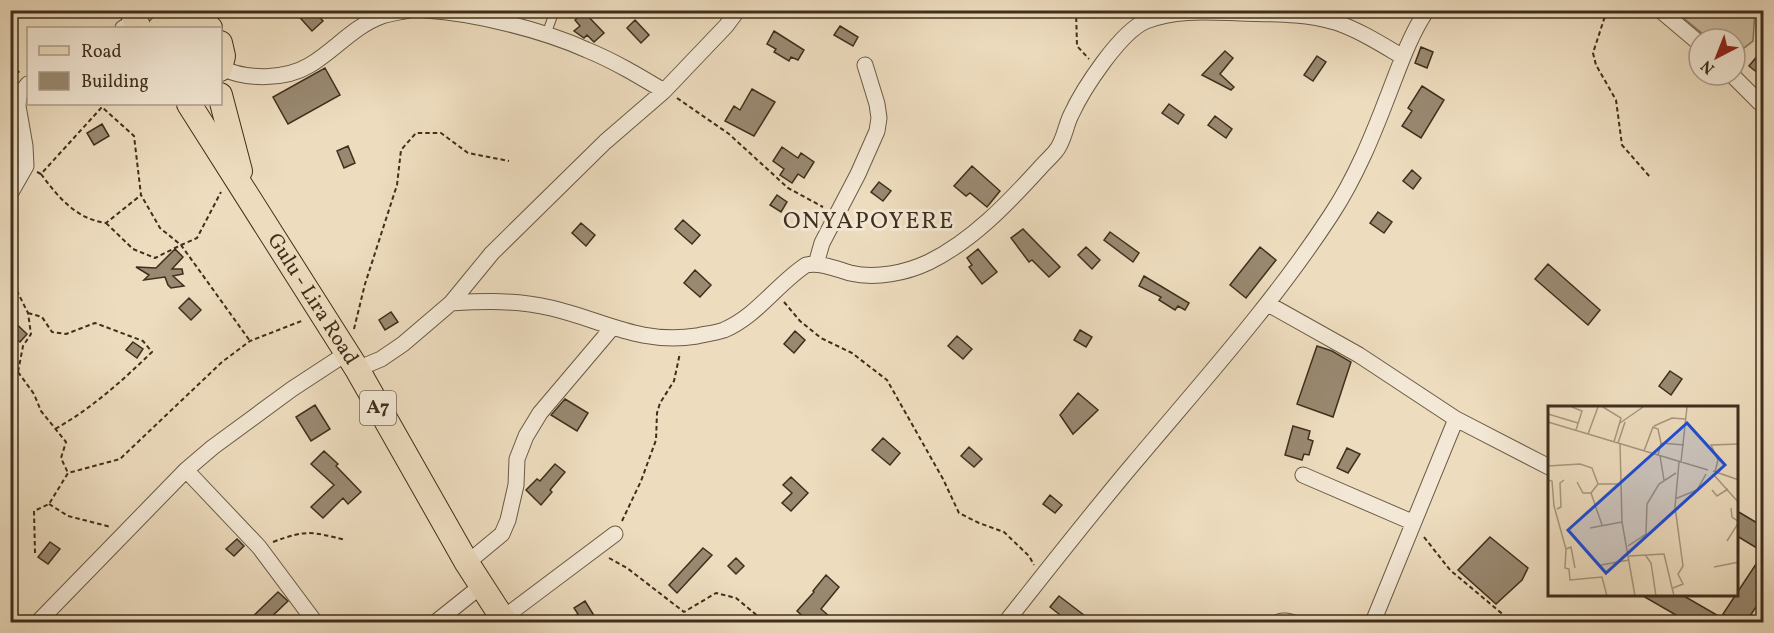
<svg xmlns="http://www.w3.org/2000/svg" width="1774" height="633" viewBox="0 0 1774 633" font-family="Vollkorn,serif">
<rect width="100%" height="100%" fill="#eddcbe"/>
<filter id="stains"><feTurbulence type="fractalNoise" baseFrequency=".00333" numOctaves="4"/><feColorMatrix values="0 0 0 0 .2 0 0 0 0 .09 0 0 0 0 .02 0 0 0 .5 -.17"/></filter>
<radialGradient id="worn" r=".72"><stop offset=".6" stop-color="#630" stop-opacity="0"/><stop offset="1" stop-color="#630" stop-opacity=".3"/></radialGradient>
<path fill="#cfbfa3" stroke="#877760" stroke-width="1.5" d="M1675 11H1755L1753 41 1735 55V39H1709Z"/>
<path fill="#998971" stroke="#3f2f1d" stroke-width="1.5" d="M293 10H313L323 21 312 31Z
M584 12 604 33 594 42 587 35 584 38 574 31 580 26 575 20Z
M635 20 649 35 641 43 627 28Z
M840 26 858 37 853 46 834 35Z
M774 31 804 50 798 60 791 57 789 61 774 52 776 49 767 44Z
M1421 47 1433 52 1427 68 1415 63Z
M1764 48V78L1749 66Z
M1225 51 1233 58 1220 74 1234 87 1231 90 1202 75Z
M1317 56 1326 62 1313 81 1304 75Z
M325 68 340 95 288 124 273 97Z
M1422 86 1444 100 1421 138 1402 126 1412 111 1408 108Z
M752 89 775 102 754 136 725 121 734 106 740 110Z
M1169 104 1184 115 1178 124 1162 113Z
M1215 116 1232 129 1226 138 1208 125Z
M102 124 109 136 94 145 87 133Z
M348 146 355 163 344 168 337 151Z
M782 147 798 158 801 153 814 162 804 178 798 174 792 183 780 175 784 169 773 161Z
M972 166 1000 191 987 207 970 193 966 196 954 186Z
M1412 170 1421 178 1413 189 1403 181Z
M879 182 891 191 883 201 871 192Z
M777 195 787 202 781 212 770 205Z
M1378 212 1392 222 1384 233 1370 223Z
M683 220 700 235 692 244 675 229Z
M581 223 595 235 586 246 572 233Z
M1023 229 1060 267 1049 277 1032 260 1029 262 1011 238Z
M1110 232 1139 253 1133 262 1104 240Z
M1086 247 1100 260 1092 269 1078 255Z
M1260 247 1276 260 1246 298 1230 285Z
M175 249 183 257 172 269H182L183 274 173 276 184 286 171 288 168 285 165 277 144 280 149 275 136 267 156 268Z
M978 249 997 272 982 284 969 267 972 265 967 258Z
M1548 264 1600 310 1588 325 1535 279Z
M695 270 711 285 700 297 684 283Z
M1144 276 1189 303 1185 310 1178 306 1175 310 1159 300 1161 297 1139 286Z
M189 298 201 310 191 320 179 308Z
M391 312 398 322 385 330 379 320Z
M10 318 27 334 20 342 10 334Z
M1080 330 1092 337 1086 347 1074 340Z
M795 331 805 340 794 353 784 344Z
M957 336 972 349 963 359 948 346Z
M133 342 143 349 137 358 126 350Z
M1317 346 1332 351 1351 362 1333 417 1297 404Z
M1670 371 1682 379 1671 395 1659 386Z
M1078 393 1098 410 1073 434 1060 415Z
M565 399 588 413 577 431 551 415Z
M315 405 330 429 311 441 296 417Z
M1293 426 1310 431 1308 439 1313 441 1309 455 1304 454 1302 460 1285 455Z
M883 438 900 453 890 465 872 450Z
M969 447 982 459 974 467 961 456Z
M1347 448 1360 454 1348 473 1337 468Z
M324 451 338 464 336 466 361 492 348 504 343 498 323 518 311 507 334 485 311 464Z
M555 464 565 472 550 490 552 492 541 505 526 490 537 479 540 481Z
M791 477 808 493 791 511 782 503 792 493 783 485Z
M1050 495 1062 505 1055 513 1043 504Z
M1737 511 1764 527V544L1760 550 1737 536Z
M1490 537 1528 568 1522 580 1496 604 1458 570Z
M237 539 244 546 234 556 226 549Z
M50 542 60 549 48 564 38 557Z
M703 548 712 555 677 593 669 585Z
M1764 552V595L1746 622H1736L1723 614Z
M736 558 744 566 736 574 728 566Z
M826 575 839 587 821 609 829 616 823 622H809L797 611 814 592 813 591Z
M278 592 288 601 266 622H247Z
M1059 596 1093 622H1069L1050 607Z
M1643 596H1684L1729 622H1688Z
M585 601 598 622H565L578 614 574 608Z"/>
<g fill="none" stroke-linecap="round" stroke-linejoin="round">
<g stroke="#6a5a45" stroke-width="10">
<path id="service" d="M546 35 555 10
M1272 622C1280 615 1291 617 1299 622"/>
</g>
<g stroke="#6a5a45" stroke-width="17">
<path id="minor" d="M426 10C474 13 543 30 587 50 614 61 639 76 664 91
M1660 10 1699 43
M123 28 136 21
M221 68C247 80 285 80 310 65 335 50 354 26 382 16 390 13 401 12 409 10
M1732 75 1760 103
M10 194 26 166 25 146 18 106 19 95 28 84
M816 264 822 243 858 174 877 131 879 118 877 104 865 65
M451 303C485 301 517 300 551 308 603 320 640 345 697 336 706 334 715 333 724 330 757 316 777 284 806 265 821 262 836 269 850 273 876 279 906 273 929 262 972 241 1008 203 1039 169 1044 163 1050 158 1055 152 1064 142 1065 127 1071 115 1083 89 1120 32 1146 21 1176 9 1209 12 1240 13 1272 14 1304 13 1335 22 1359 30 1381 44 1403 57
M1268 304 1359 355 1456 419 1549 467
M357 369 381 359 403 344 451 303 492 253 605 142 664 91 726 26 738 10
M186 470 259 547 315 622
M1303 475 1412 522
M467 563 502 534 508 520 516 485 517 459 526 436 540 413 612 328
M503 618 615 534
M38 622 186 470 213 447 292 389 347 353
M436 622 481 586
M1006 622C1048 569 1090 515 1134 463 1202 382 1273 304 1331 215 1356 177 1373 135 1389 93 1400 65 1410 35 1427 10
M1373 622 1456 419"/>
</g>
<g stroke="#3f2f1d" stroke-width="26">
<g id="primary">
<path d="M131 10 139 28"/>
<path d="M160 28C175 15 196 15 210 28"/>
<path d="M220 43 223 56 220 69"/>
<path d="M220 95 240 171"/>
<path id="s1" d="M189 104 357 369 467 563 505 622"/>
</g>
</g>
<path stroke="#3f2f1d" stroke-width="2" stroke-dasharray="4.5 3" stroke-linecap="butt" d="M1076 10 1077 46 1089 59
M1607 10 1593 53 1596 65 1616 100 1622 145 1650 177
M10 65 20 73
M677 98 729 134 788 188 823 207
M37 172 41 174 102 107 134 136 141 195 160 228 181 245 197 238 221 192
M41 174C58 197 76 219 106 223L141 195
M106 223 133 249 155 258 181 245 250 341
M10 277 28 313 31 334 23 346 18 372 10 373
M784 302 800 321 821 338 852 353 887 380 943 479 959 513 979 523 1004 532 1029 556 1034 565
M28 313 42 317 52 332 66 334 95 323 143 341 152 352C122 381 91 409 55 429
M354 329 365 284 397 185 401 150 416 133H441L468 153 509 161
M18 372 34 394 41 411 66 442 61 458 68 473
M49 504 68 516 111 527
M622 521 641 481 656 440 657 413 660 403 674 381 680 353
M1424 537 1450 570 1512 622
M273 542C307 529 312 532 346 540
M35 553 34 511 49 504 68 473 120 459 222 362 250 341 304 320
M609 558 627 568 684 612 716 593 736 598 765 622"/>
<use href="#service" stroke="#f3e8d5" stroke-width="8"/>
<use href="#minor" stroke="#f3e8d5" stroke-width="15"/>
<use href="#primary" stroke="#eddcbe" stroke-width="24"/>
</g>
<g text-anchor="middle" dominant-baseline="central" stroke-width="6" stroke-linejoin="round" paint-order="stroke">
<rect fill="#f3e8d5" stroke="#756654" stroke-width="1.5" x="360" y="391" width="36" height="34" rx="4.5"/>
<g font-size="20" font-weight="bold" fill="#3f2f1d">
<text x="378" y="408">A7</text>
</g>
<g font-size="21" fill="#3f2f1d" stroke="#f3e8d5">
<text stroke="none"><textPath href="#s1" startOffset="231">Gulu - Lira Road</textPath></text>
</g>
<g font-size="24" letter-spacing="1.5" fill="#3f2f1d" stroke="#f3e8d5">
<text x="869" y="222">ONYAPOYERE</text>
</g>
</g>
<g transform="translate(1548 406)">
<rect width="190" height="190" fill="#eddcbe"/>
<path fill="none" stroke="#a7977e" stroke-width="1.5" d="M24 1 34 5 28 24M55 1 73 12 66 36M0 8 30 17M0 16 160 64M72 17 95 1M106 20 124 12 137 13M40 28 50 1M70 37 77 16M72 38 74 116 87 190M96 45 105 21 110 23 113 37M110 49 113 37 136 39M112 50 116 74M133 56 139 1M0 60 32 58 44 62 50 78H72M165 65 191 74M167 66 170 54 163 39 191 38M165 68 191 97M0 74 4 75 6 100 18 143 17 162 21 163 22 174 54 171 59 190M29 76 35 87H43M50 78 43 87 54 119M164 84 169 90 180 83M127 93 149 84 158 68M9 103 13 101 12 77 16 74M42 122 74 116M179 135 191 116 184 111 183 102M80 140 98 128 99 98 111 78 128 67M18 143 23 141 27 162M81 150 116 148 126 190M98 150 103 157 108 190M53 159 81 154M166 161 191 156M125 182 135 178 130 168 135 160 127 101 131 56"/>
<path fill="#1d4ed8" fill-opacity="0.15" stroke="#1d4ed8" stroke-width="3" d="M139 17 177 59 58 167 20 124Z"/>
<rect width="190" height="190" fill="none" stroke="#3f2f1d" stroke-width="3"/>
</g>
<rect width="1774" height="633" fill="none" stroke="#eddcbe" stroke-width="36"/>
<rect x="12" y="12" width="1750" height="609" fill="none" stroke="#3f2f1d" stroke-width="3"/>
<rect x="18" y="18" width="1738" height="597" fill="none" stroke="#3f2f1d" stroke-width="1.5"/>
<rect x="27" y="27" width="195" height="78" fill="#f3e8d5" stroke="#ab9e8b" stroke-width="1.5"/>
<rect x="39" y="46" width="30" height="9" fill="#eddcbe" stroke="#ab9e8b" stroke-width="1.5"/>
<text x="81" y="57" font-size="18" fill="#3f2f1d">Road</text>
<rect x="39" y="72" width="30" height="18" fill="#998971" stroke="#ab9e8b" stroke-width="1.5"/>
<text x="81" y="87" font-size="18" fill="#3f2f1d">Building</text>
<g transform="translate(1717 57) rotate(222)"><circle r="28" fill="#f3e8d5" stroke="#ab9e8b" stroke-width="1.5"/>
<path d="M0-4.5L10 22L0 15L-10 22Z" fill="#8f2418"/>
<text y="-9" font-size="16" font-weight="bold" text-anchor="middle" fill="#3f2f1d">N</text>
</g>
<rect width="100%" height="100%" filter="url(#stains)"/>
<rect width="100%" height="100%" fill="url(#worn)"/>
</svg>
